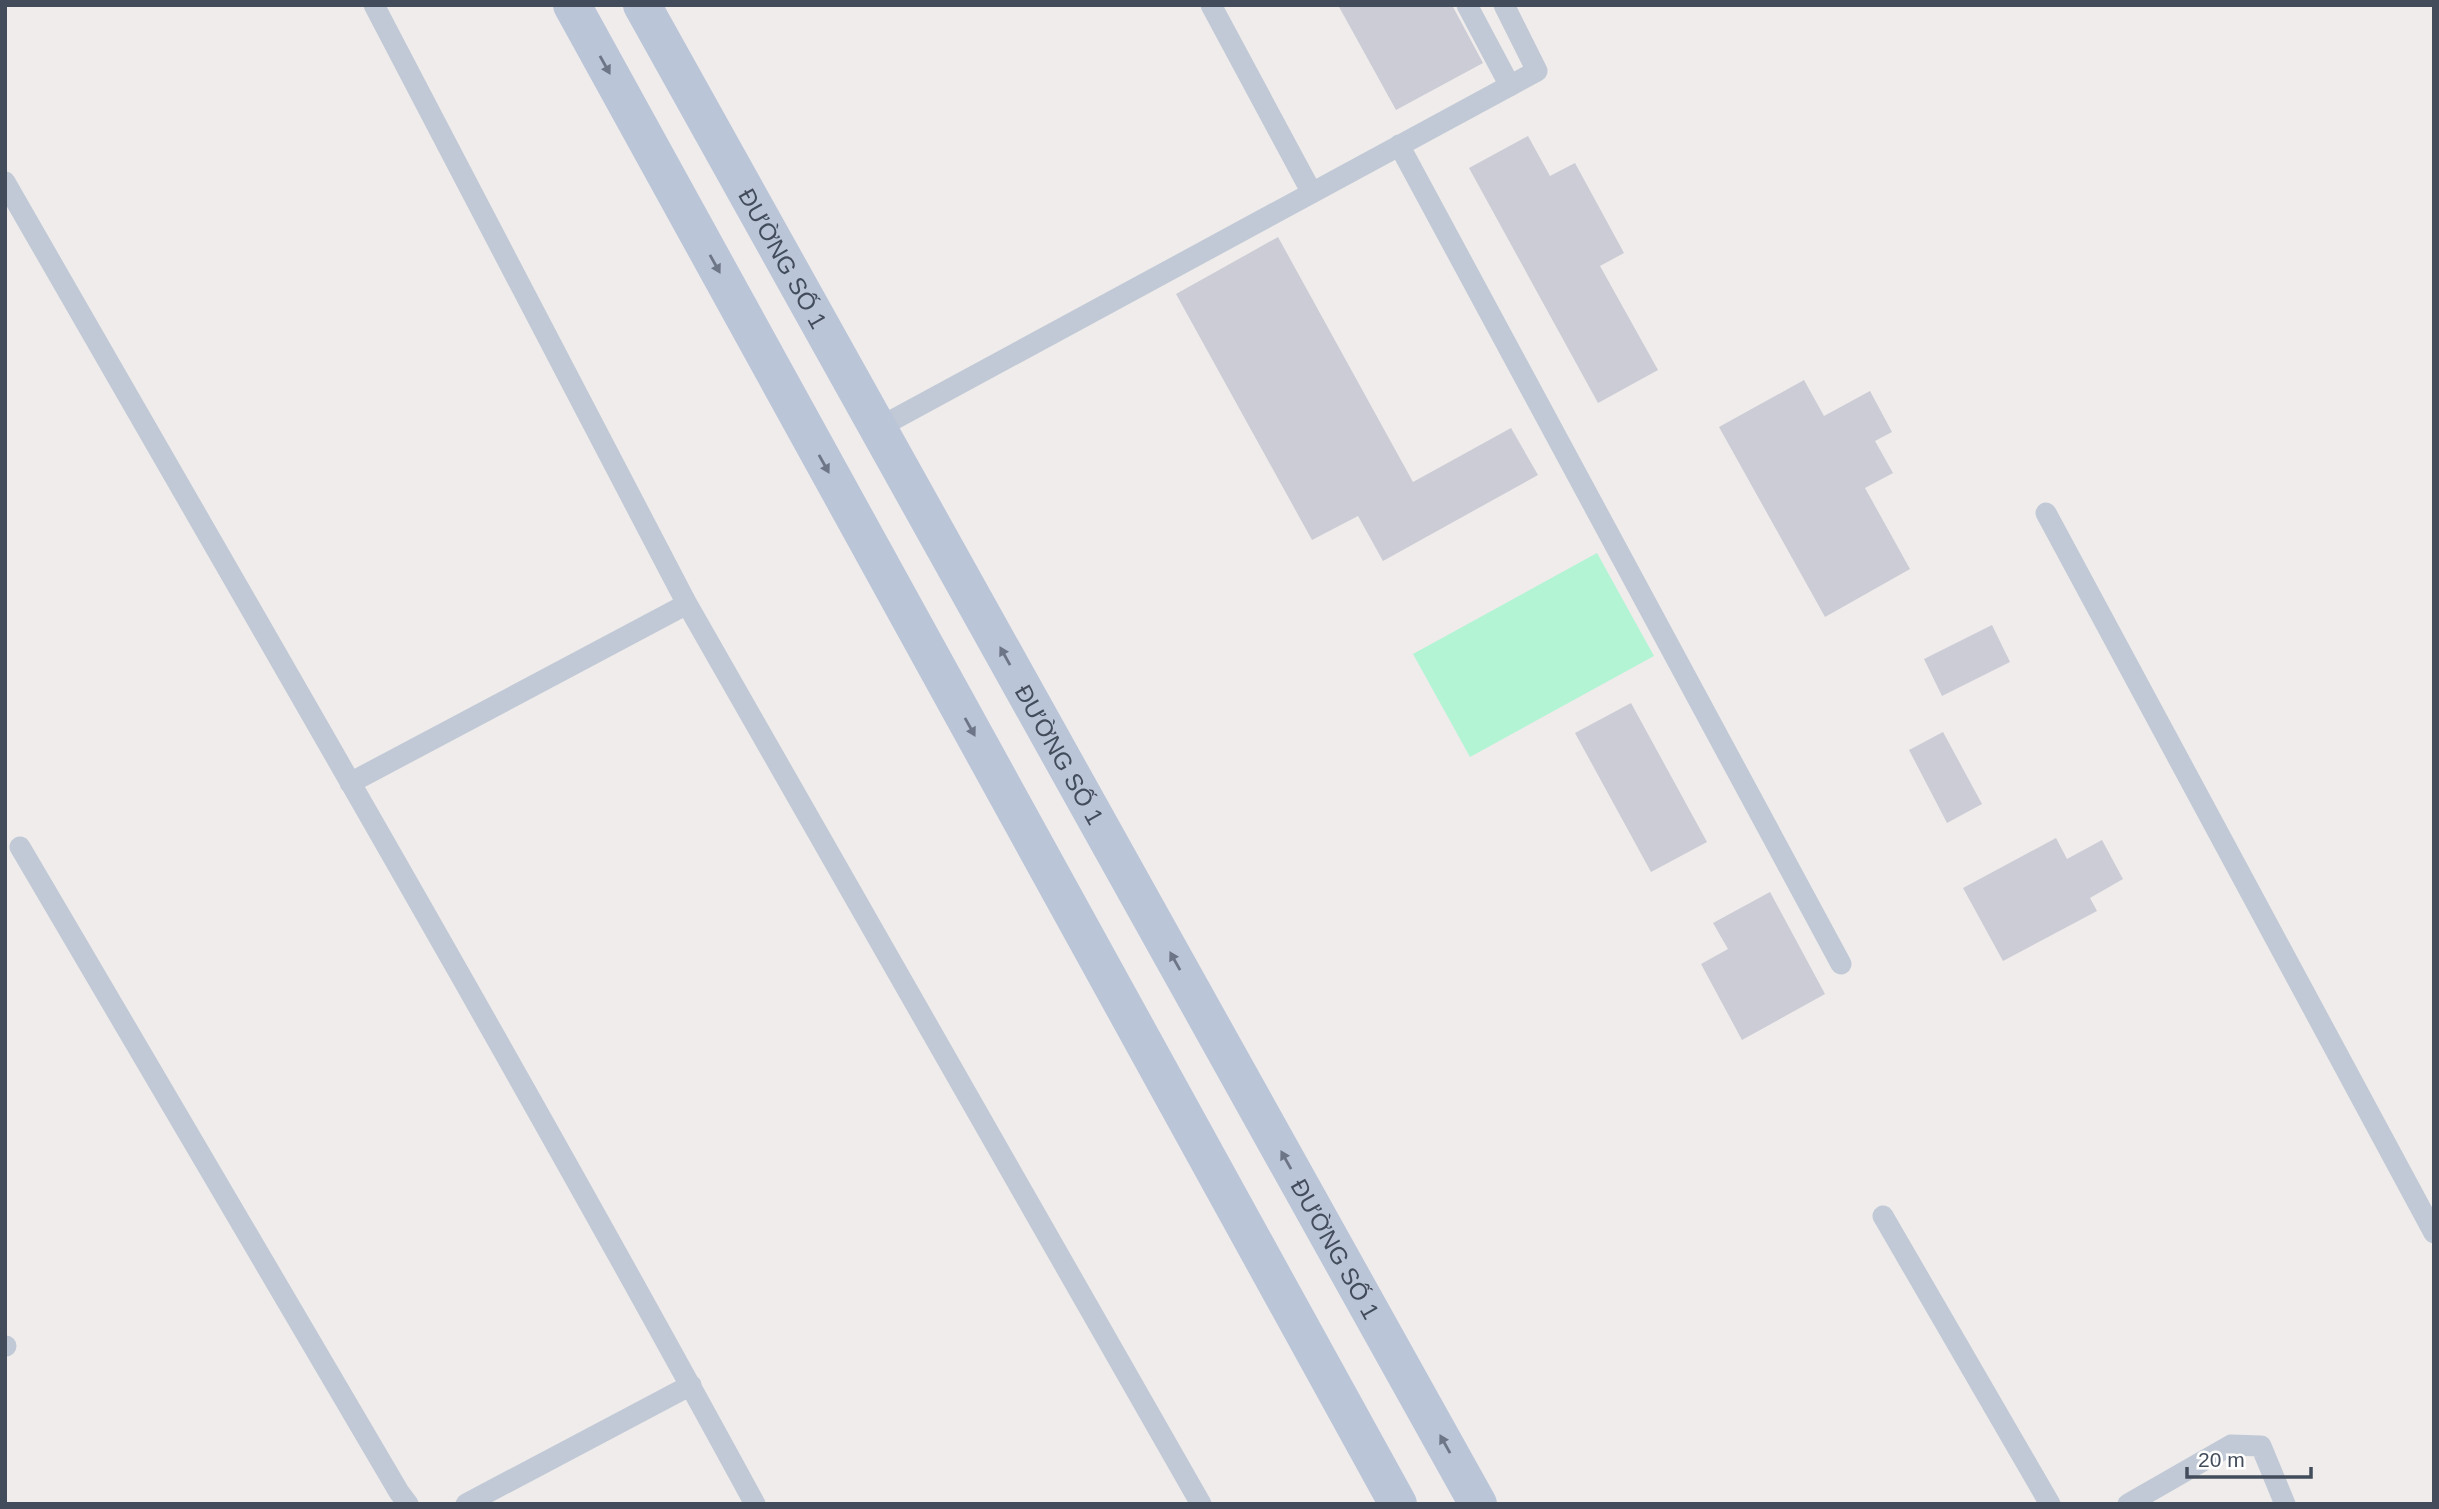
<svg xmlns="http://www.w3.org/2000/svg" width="2439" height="1509" viewBox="0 0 2439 1509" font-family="Arial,sans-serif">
<rect width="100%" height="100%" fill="#efeceb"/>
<path fill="#b3f4d4" d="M1597 553 1654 656 1470 757 1413 654Z"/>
<path fill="#cbccd5" d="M1338 5H1452L1483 63 1396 110Z
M1528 136 1550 176 1575 163 1624 253 1600 266 1658 370 1598 403 1469 168Z
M1278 237 1413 482 1511 428 1538 475 1383 561 1358 516 1312 540 1176 294Z
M1804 380 1824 416 1870 391 1892 432 1875 441 1893 473 1865 488 1910 569 1825 617 1719 427Z
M1992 625 2010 662 1942 696 1924 659Z
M1631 703 1707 842 1651 872 1575 733Z
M1943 732 1982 804 1947 823 1909 750Z
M2056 838 2067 859 2102 840 2123 879 2090 898 2097 911 2003 961 1963 888Z
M1770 892 1825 994 1742 1040 1701 964 1728 949 1713 923Z"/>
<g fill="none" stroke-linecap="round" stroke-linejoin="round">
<path stroke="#c0c9d5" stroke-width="21" d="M374 5 687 604 1201 1504
M1211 5 1312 193
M1467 5 1510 86
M1399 145 1841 964
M5 182C257 621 513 1059 755 1504
M878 428 1537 71 1504 5
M2046 513 2434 1233
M350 783 687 604
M20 847 399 1492 408 1504
M1883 1216 2050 1504
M5 1346H6
M466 1504 691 1385
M2128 1504 2231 1445 2261 1446 2285 1504"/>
<g stroke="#bbc5d8" stroke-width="38">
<path d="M572 5 1398 1504"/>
<path id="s1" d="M642 5 1478 1504"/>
</g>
</g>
<defs><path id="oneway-solid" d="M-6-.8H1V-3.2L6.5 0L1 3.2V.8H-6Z" transform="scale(1.75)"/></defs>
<g fill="#6c7687">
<use href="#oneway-solid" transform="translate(605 65) rotate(61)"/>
<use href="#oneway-solid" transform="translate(715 264) rotate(61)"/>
<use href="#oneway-solid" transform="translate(824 464) rotate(61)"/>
<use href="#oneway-solid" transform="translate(1005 656) rotate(-119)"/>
<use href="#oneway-solid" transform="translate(970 727) rotate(61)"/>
<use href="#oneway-solid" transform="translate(1175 961) rotate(-119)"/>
<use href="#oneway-solid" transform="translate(1286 1160) rotate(-119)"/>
<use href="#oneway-solid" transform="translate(1445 1444) rotate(-119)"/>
</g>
<g text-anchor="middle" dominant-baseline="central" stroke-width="5" stroke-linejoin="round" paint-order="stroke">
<g font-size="24" fill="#424c5b" stroke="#fff">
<text stroke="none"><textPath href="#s1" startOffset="290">ĐƯỜNG SỐ 1</textPath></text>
<text stroke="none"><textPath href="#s1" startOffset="858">ĐƯỜNG SỐ 1</textPath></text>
<text stroke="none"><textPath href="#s1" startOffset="1424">ĐƯỜNG SỐ 1</textPath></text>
</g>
</g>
<rect width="2439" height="1509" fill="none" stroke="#424c5b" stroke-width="14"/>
<path d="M2187 1467v10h124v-10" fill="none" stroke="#424c5b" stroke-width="3.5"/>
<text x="2198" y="1467" font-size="21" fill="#424c5b" stroke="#ffffff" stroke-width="5" paint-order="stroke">20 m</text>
</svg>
